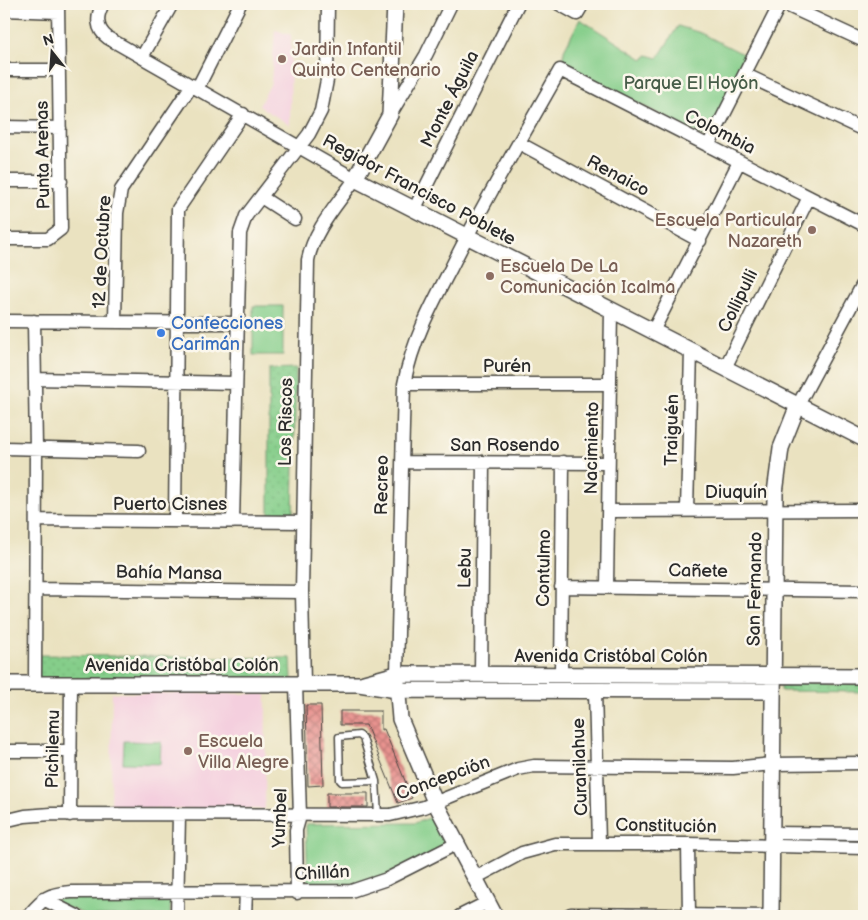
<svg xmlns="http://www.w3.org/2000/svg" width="868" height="920" viewBox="0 0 868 920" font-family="'Balsamiq Sans',sans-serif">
<defs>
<pattern id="grass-dots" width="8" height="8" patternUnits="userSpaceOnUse" patternTransform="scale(1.25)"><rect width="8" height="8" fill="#85ce8a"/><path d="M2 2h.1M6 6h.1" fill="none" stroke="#73b177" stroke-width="1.8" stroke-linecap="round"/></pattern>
<pattern id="building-cross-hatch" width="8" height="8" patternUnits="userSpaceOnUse" patternTransform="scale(1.25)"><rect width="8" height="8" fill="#e8938f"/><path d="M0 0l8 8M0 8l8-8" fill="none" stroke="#bc7875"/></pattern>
</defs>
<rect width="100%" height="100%" fill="#fbf7ec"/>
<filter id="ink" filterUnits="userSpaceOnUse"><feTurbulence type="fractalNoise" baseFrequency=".02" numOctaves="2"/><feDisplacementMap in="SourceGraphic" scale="10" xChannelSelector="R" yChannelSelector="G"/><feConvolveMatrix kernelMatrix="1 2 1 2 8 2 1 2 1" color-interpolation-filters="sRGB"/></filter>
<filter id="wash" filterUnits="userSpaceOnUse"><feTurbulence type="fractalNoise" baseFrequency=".0096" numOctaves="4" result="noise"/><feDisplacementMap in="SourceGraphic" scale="20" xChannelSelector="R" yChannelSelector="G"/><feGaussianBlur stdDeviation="1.12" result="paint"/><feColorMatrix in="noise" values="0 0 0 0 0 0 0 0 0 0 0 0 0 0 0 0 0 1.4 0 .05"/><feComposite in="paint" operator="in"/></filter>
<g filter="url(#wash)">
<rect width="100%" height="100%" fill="#eae2c0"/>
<path fill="#f4cfde" d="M275 30 291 35 290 125 259 106 271 83Z
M112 693 266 694 265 809H111Z"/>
<path fill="url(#grass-dots)" stroke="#587c5a" d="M296 368 293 519 269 518V369Z
M39 655 291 658 292 680 38 679Z
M781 682 864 684V692L781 691Z"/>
<path fill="#85ce8a" stroke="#587c5a" d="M580 19 644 60 647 55 658 58 678 26 701 33 751 58 708 139 563 65 564 50Z
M253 306H283V355H253Z
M124 741 161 742 160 764 123 763Z
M435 816 449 846 364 887 308 886 306 824 415 823Z
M57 897H171L170 916H89L56 903Z"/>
<g id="blocks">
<path fill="url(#building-cross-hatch)" d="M306 705H321L323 785 308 786Z
M340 711H381V730L384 729 412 798 398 803 366 725H340Z
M327 793H368V807H327Z"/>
</g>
</g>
<g filter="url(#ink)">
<use href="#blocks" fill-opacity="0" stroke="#484641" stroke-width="1"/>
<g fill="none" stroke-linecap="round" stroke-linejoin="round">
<g stroke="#484641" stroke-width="9">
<path id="service" d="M376 781 342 782 340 780 339 737 359 735 363 738 376 781 378 815"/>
</g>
<g stroke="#484641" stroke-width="15">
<path id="minor" d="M103 4C96 16 96 29 108 38L355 179C338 204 314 229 308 260L302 592 304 684
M559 4 577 14 583 4
M784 4 864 41
M4 10 58 12
M142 57 172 4
M4 70H59
M746 75 864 130
M197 89 240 4
M390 115 426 55 451 4
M4 127 60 128
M519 143 700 241
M708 146 780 4
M4 181H61
M261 197 295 219
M414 210 518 4
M4 239H48L61 229 58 4
M4 321 237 323
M34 321 36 449 35 684
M115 321 117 213 121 190 192 85
M653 331 739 162
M725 368 809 197
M35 379 236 383
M404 384H610
M798 405 864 282
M4 448 139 451
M402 462 608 463
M687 510 691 351
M609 511 864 510
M36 520 303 522
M175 521 178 209 243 114
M233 522 240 233 246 216 309 134 321 111 327 80 328 4
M561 587 864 591
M607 587 611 310
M36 589 302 592
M397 674 404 384C412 342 431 306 451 268 484 201 523 136 560 70L864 225
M481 674 483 462
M561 675 563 462
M296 684 300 816 296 830 297 893
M595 691 599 843
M4 751H71
M70 815 71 684
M4 821 25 816 51 814 390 815 424 807 518 769 534 766 733 768 772 764 864 763
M772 833 864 834
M688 844 689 915
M475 878 522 853 555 844H688L864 848
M43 899 77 916
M28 916C44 898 47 894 71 892L351 891 387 879 456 844
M177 916 179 815
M245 916 246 892
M460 916 488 902
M567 916 571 914 771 916"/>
</g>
<g stroke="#484641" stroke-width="18">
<path id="tertiary" d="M395 4 390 115 355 179 864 439
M397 682 400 719 435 802 495 916
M364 683 397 674 864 676
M4 684H359L397 690 772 691
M771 916 775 493 781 448 798 405"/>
</g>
<use href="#service" stroke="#fff" stroke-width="6"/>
<use href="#minor" stroke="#fff" stroke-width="12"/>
<use href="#tertiary" stroke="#fff" stroke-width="15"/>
</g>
</g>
<g fill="#8d6e63" stroke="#fbf7ec" stroke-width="2">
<circle cx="282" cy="59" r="5"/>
<circle cx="812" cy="230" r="5"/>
<circle cx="490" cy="276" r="5"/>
<circle cx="188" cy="751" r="5"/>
</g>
<circle fill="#3f7fe0" stroke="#fbf7ec" stroke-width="2" cx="161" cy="333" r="5"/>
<g text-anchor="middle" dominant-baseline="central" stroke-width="5" stroke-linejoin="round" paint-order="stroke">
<g font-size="18" fill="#785e54" stroke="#fbf7ec" text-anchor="start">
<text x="292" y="49">Jardin Infantil<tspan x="292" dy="21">Quinto Centenario</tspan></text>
<text x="802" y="220" text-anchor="end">Escuela Particular<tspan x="802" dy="21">Nazareth</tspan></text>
<text x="500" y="266">Escuela De La<tspan x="500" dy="21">Comunicación Icalma</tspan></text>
<text x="198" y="741">Escuela<tspan x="198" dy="21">Villa Alegre</tspan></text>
</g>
<g font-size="18" fill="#465c48" stroke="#fbf7ec">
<text x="691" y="83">Parque El Hoyón</text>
</g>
<g font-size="18" fill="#2b2b2b" stroke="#fbf7ec">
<text transform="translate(450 99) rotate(-63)">Monte Águila</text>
<text transform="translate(720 132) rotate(27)">Colombia</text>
<text transform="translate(43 155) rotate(-91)">Punta Arenas</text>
<text transform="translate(618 176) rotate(28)">Renaico</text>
<text transform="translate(419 190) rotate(28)">Regidor Francisco Poblete</text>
<text transform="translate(102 252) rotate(-87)">12 de Octubre</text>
<text transform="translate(738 301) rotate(-64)">Collipulli</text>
<text x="507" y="366">Purén</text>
<text transform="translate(286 422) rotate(-89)">Los Riscos</text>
<text transform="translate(672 430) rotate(-89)">Traiguén</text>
<text x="505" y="445">San Rosendo</text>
<text transform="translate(592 448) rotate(-89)">Nacimiento</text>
<text transform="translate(382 485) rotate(-89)">Recreo</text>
<text x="736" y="492">Diuquín</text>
<text x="170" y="504">Puerto Cisnes</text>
<text transform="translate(465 568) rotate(-89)">Lebu</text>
<text transform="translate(544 568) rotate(-89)">Contulmo</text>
<text transform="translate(698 571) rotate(1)">Cañete</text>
<text transform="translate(169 573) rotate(1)">Bahía Mansa</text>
<text transform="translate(755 589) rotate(-89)">San Fernando</text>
<text x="611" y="656">Avenida Cristóbal Colón</text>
<text x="182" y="665">Avenida Cristóbal Colón</text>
<text transform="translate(53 749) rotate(-89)">Pichilemu</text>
<text transform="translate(580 767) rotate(-92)">Curanilahue</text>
<text transform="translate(443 778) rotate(-20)">Concepción</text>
<text transform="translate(280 818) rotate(-88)">Yumbel</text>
<text transform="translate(666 826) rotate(1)">Constitución</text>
<text transform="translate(322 873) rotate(-3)">Chillán</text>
</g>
<g font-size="18" fill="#366cbe" stroke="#fbf7ec" text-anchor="start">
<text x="171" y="323">Confecciones<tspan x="171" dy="21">Carimán</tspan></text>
</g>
</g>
<rect width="868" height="920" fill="none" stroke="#fbf7ec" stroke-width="20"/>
<g transform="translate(52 52) rotate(343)" stroke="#fbf7ec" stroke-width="4" paint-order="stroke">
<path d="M0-4L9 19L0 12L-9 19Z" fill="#2b2b2b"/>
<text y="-8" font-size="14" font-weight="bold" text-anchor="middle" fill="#2b2b2b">N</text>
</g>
</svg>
